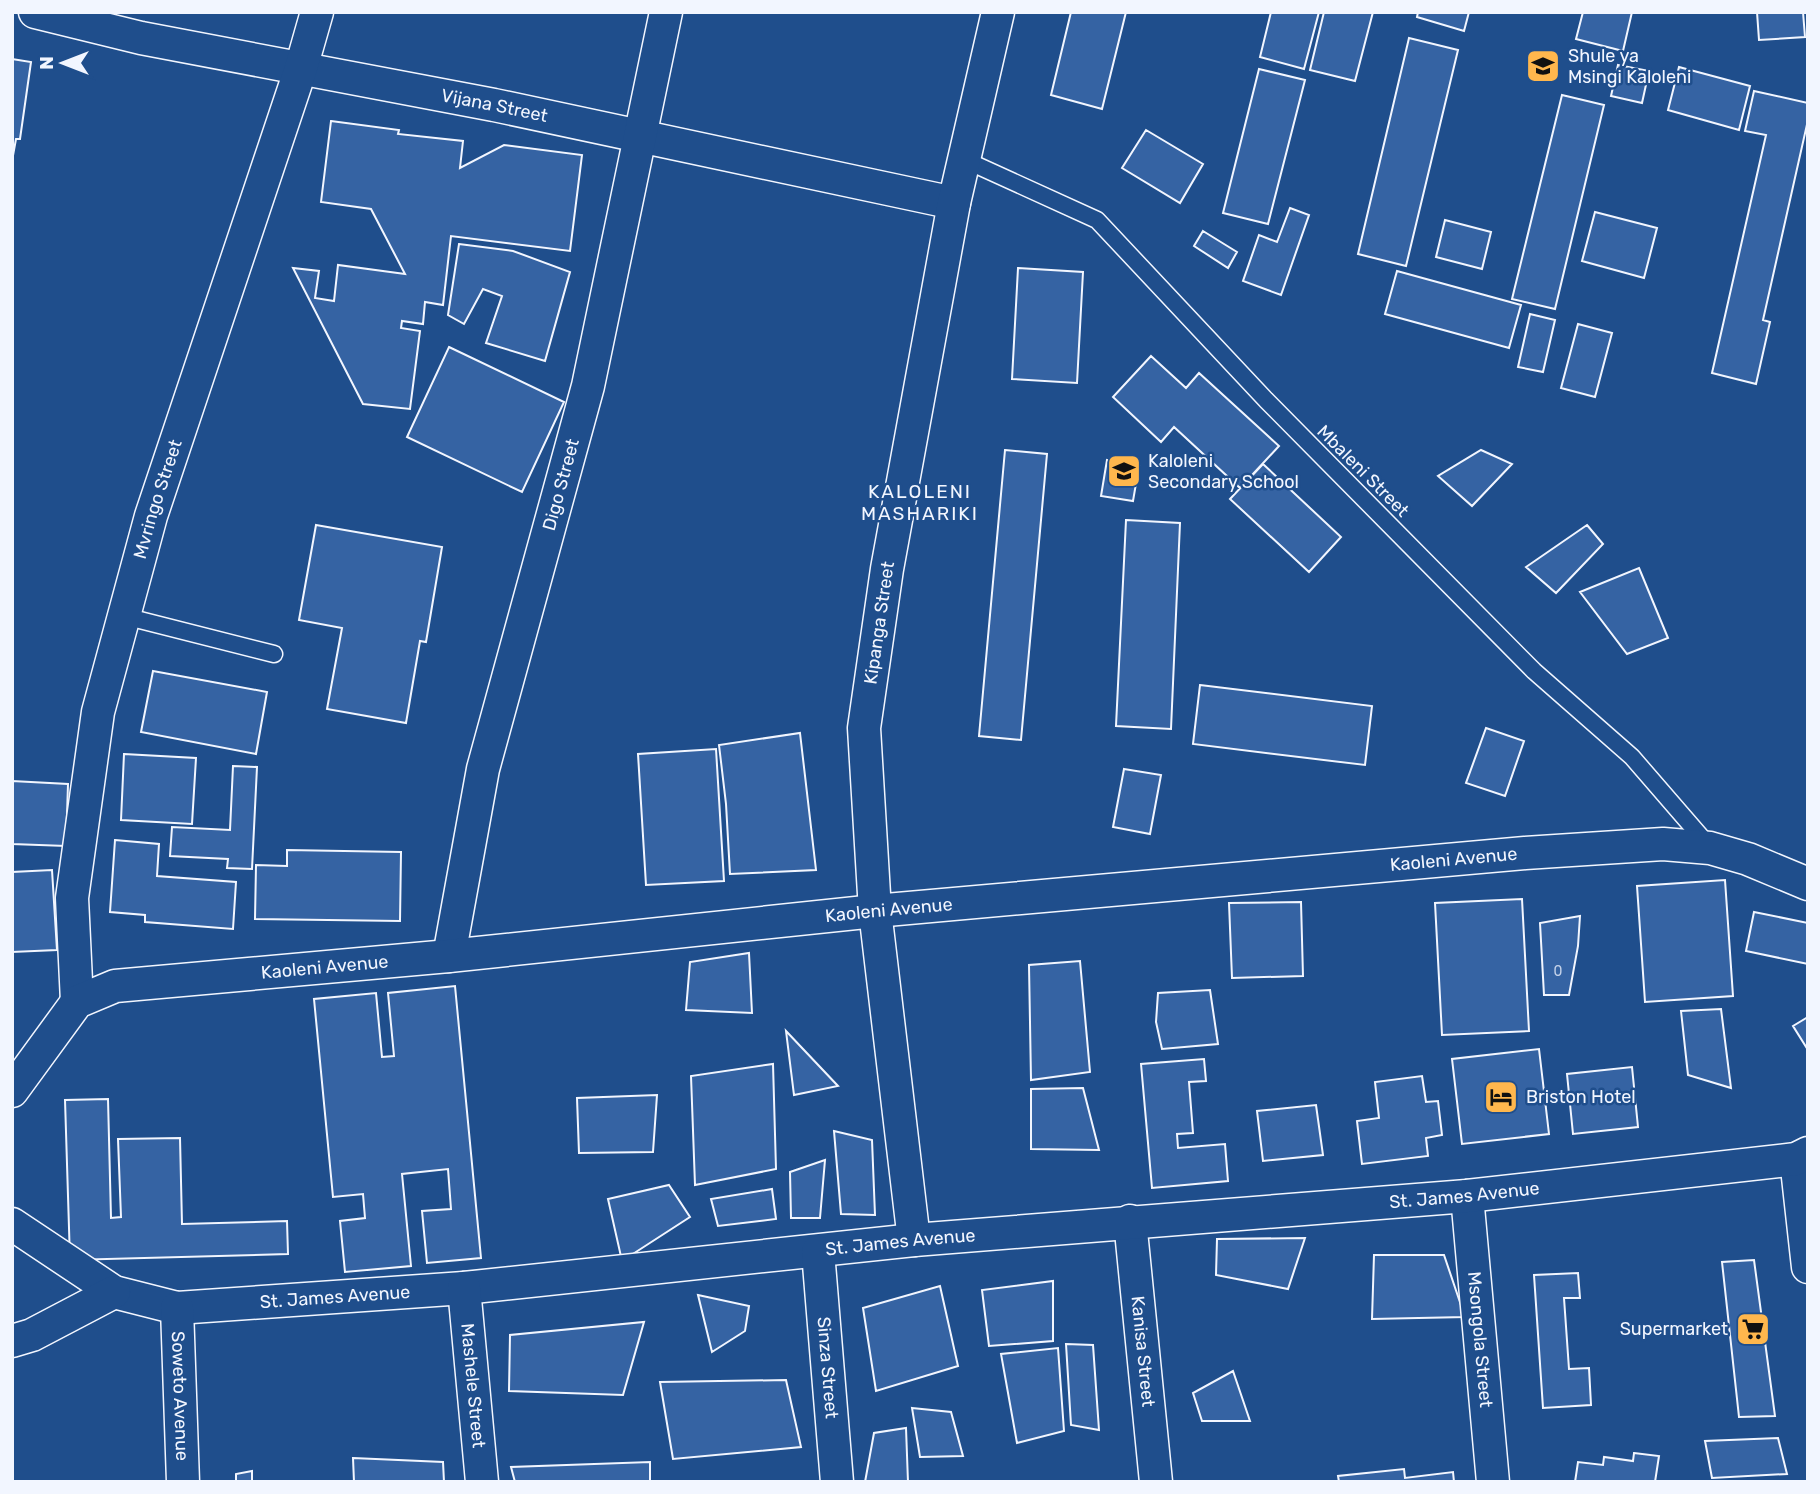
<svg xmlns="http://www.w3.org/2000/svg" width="1820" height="1494" viewBox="0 0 1820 1494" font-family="Rubik,sans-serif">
<rect width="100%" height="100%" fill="#1f4e8c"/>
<path fill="#3563a3" stroke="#f2f6ff" stroke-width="2" d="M1071 12H1126L1102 109 1051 95Z
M1271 12H1319L1304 69 1260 57Z
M1324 12H1373L1355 81 1310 70Z
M1418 12H1469L1464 31 1417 17Z
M1583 12H1632L1623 51 1576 39Z
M1757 12H1803L1805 37 1759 40Z
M1409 38 1458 50 1406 266 1358 254Z
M12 59 31 62 20 139H16L12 161Z
M1618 65 1649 71 1642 103 1611 96Z
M1679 67 1750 86 1739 130 1668 110Z
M1259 69 1305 80 1268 224 1223 213Z
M1754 91 1808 103V120L1763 320 1770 322 1756 384 1712 373 1766 135 1745 131Z
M1562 95 1604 105 1555 309 1512 299Z
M331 121 399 130 398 134 463 141 460 168 504 145 582 155 570 251 451 236 443 305 425 302 423 324 402 321 401 328 420 331 410 409 363 404 293 268 319 271 315 298 334 301 338 265 405 274 371 209 321 202Z
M1146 130 1203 164 1180 203 1122 168Z
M1290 208 1309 215 1281 295 1243 281 1259 235 1277 242Z
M1595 212 1657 228 1644 278 1582 261Z
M1445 220 1491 232 1482 269 1436 257Z
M1203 231 1237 252 1228 268 1194 246Z
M459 244 513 251 570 272 545 361 486 343 502 296 483 289 464 324 448 315Z
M1018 268 1083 272 1077 383 1012 379Z
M1397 271 1521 305 1509 348 1385 314Z
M1530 314 1555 320 1543 372 1518 367Z
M1578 324 1612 333 1595 397 1561 388Z
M449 347 564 402 522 492 407 437Z
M1151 356 1186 388 1199 373 1279 446 1240 488 1174 427 1161 442 1113 397Z
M1005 450 1047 454 1021 740 979 736Z
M1481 450 1512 464 1472 506 1438 476Z
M1107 460 1139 466 1133 501 1101 496Z
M1263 464 1341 537 1309 572 1230 499Z
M1126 520 1180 523 1171 729 1116 726Z
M316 525 442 547 426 642 420 641 406 723 327 709 342 628 299 620Z
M1587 525 1603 544 1556 593 1526 567Z
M1639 568 1668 638 1627 654 1580 592Z
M153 671 267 692 256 754 141 732Z
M1200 685 1372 706 1365 765 1193 744Z
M1486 728 1524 741 1505 796 1466 783Z
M800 733 816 870 730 874 726 804 719 745Z
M716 749 724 881 646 885 638 754Z
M124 754 196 758 192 824 121 820Z
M233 766 257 767 252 869 227 868 228 859 170 856 172 827 230 830Z
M1124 769 1161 775 1150 834 1113 827Z
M12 781 68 784 66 846 12 844Z
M115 840 159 844 157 876 236 882 233 929 145 922V915L110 912Z
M287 850 401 852 400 921 255 919 256 865 287 866Z
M52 870 57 950 12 952V872Z
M1725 880 1733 996 1645 1002 1637 886Z
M1522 899 1529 1031 1442 1035 1435 903Z
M1301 902 1303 976 1232 978 1229 903Z
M1754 912 1808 923V964L1746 951Z
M1580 916 1578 946 1569 995H1544L1540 923Z
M749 953 752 1013 686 1010 690 962Z
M1080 961 1090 1072 1031 1080 1029 965Z
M455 986 481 1258 427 1263 422 1211 451 1209 448 1169 402 1174 411 1266 345 1272 340 1221 365 1218 363 1194 333 1197 314 999 376 993 382 1057 394 1056 388 993Z
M1210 990 1218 1044 1162 1049 1156 1022 1158 993Z
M1721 1009 1731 1088 1688 1075 1681 1011Z
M1808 1017V1050L1793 1026Z
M786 1031 838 1086 794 1095Z
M1539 1049 1549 1134 1462 1144 1452 1059Z
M1204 1059 1206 1081 1189 1082 1193 1133 1177 1134 1178 1148 1225 1144 1228 1181 1152 1188 1141 1064Z
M773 1064 776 1169 695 1185 691 1076Z
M1632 1067 1638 1127 1573 1134 1567 1074Z
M1422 1076 1426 1102 1438 1101 1442 1135 1426 1138 1428 1156 1362 1164 1357 1121 1379 1118 1375 1082Z
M1083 1088 1099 1150 1031 1149V1089Z
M657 1095 653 1152 579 1153 577 1098Z
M108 1099 111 1218 121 1217 118 1139 180 1138 182 1224 287 1221 288 1254 70 1260 65 1100Z
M1316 1105 1323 1155 1263 1161 1257 1111Z
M834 1131 872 1140 875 1215 841 1214Z
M825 1160 820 1218H791L790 1172Z
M669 1185 690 1217 622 1261 608 1199Z
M772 1189 776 1219 718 1226 711 1199Z
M1305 1238 1288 1289 1216 1275 1217 1239Z
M1374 1255H1444L1465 1317 1372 1319Z
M1754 1260 1775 1416 1739 1417 1722 1262Z
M1578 1273 1580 1298H1564L1569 1369 1589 1368 1591 1405 1543 1408 1534 1275Z
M1053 1281V1341L989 1346 982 1290Z
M940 1286 958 1366 876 1391 863 1308Z
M698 1295 749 1306 745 1331 712 1352Z
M644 1322 623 1395 509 1391 510 1335Z
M1066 1344 1093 1345 1099 1430 1071 1425Z
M1058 1348 1064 1431 1017 1443 1001 1354Z
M1233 1371 1250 1421H1202L1193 1393Z
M786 1380 801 1447 673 1459 660 1382Z
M912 1408 951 1412 963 1456 920 1457Z
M906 1428 908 1482H865L874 1433Z
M1778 1438 1787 1474 1712 1478 1705 1441Z
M1634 1453 1659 1456 1655 1482H1575L1578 1462 1603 1465 1604 1457 1633 1461Z
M353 1458 443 1462 444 1482H354Z
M650 1462V1482H515L511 1467Z
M1404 1469 1405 1478 1453 1472 1454 1482H1339L1338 1476Z
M252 1471V1482H236V1474Z"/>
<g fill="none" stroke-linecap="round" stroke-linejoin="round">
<g stroke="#f2f6ff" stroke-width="19">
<path id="service" d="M963 159 1097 220 1266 400 1534 671 1632 757 1709 846
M124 616 274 654"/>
</g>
<g stroke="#f2f6ff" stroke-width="35">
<g id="minor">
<path id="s1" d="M35 12 141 38 494 105 954 203"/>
<path id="s2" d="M449 956 483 769 588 386 666 12"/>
<path id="s3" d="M77 1002 72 898 98 712 151 516 301 68 317 12"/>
<path id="s4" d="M12 1091 77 1002 115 986 449 956 875 911 1525 853 1663 844 1710 848 1748 859 1808 884"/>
<path d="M1796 1159 1808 1267"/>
<path id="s5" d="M1467 1196 1493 1482"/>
<path id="s6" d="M1130 1221 1156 1482"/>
<path id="s7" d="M12 1224 114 1292 177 1308 464 1288 914 1240 1467 1196 1796 1159 1808 1153"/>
<path id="s8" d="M914 1240 875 911 864 728 887 569 954 203 998 12"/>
<path id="s9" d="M818 1252 837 1482"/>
<path id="s10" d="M464 1288 482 1482"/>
<path id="s11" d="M177 1308 183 1482"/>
<path d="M12 1341 32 1335 114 1292"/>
</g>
</g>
<use href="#service" stroke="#1f4e8c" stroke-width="16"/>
<use href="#minor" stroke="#1f4e8c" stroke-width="32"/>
</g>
<defs>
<g id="school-square" transform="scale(1.75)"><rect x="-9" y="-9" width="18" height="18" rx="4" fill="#ffb74d" stroke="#1f4e8c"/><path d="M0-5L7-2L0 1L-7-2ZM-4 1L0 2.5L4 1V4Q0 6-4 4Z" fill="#111"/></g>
<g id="hotel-square" transform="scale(1.75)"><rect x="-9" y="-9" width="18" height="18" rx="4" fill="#ffb74d" stroke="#1f4e8c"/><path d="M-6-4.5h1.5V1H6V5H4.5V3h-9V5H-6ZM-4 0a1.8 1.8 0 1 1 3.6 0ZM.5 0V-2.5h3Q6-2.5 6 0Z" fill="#111"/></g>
<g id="supermarket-square" transform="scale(1.75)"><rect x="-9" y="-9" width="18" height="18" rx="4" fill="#ffb74d" stroke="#1f4e8c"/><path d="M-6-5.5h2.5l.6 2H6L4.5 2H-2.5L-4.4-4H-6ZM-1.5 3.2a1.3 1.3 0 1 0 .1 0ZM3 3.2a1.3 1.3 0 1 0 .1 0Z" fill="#111"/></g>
</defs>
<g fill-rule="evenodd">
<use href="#school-square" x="1543" y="66"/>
<use href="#school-square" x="1124" y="471"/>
<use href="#hotel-square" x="1501" y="1097"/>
<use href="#supermarket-square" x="1753" y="1329"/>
</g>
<g text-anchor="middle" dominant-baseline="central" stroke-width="5" stroke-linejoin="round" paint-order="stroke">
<g font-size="14" fill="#c3d1e8">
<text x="1558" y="971">0</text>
</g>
<g font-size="18" fill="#f2f6ff" stroke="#1f4e8c" text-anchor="start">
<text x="1568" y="56">Shule ya<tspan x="1568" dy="21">Msingi Kaloleni</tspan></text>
<text x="1148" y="461">Kaloleni<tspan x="1148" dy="21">Secondary School</tspan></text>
<text x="1526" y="1097">Briston Hotel</text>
<text x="1728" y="1329" text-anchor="end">Supermarket</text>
</g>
<g font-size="18" fill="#f2f6ff" stroke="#1f4e8c">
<text stroke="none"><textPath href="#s1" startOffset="469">Vijana Street</textPath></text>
<text transform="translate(1363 471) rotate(45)">Mbaleni Street</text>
<text stroke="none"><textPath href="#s2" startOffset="485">Digo Street</textPath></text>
<text stroke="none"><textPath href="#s3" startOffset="513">Mvringo Street</textPath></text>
<text stroke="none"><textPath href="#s8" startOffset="621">Kipanga Street</textPath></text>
<text stroke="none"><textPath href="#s4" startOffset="1496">Kaoleni Avenue</textPath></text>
<text stroke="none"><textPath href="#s4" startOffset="929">Kaoleni Avenue</textPath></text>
<text stroke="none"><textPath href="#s4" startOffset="362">Kaoleni Avenue</textPath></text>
<text stroke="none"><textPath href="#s7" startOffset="1480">St. James Avenue</textPath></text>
<text stroke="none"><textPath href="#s7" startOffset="914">St. James Avenue</textPath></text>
<text stroke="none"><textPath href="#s7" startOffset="346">St. James Avenue</textPath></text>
<text stroke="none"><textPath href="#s5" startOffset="144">Msongola Street</textPath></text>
<text stroke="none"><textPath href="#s6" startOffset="131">Kanisa Street</textPath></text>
<text stroke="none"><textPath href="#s9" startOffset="116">Sinza Street</textPath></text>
<text stroke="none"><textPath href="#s10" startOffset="98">Mashele Street</textPath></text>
<text stroke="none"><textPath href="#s11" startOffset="88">Soweto Avenue</textPath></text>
</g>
<g font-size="19" letter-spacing="2" fill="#f2f6ff" stroke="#1f4e8c">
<text x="920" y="491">KALOLENI<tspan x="920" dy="22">MASHARIKI</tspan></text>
</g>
</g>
<rect width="1820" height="1494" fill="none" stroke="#f2f6ff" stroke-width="28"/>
<g transform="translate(63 63) rotate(270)" stroke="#1f4e8c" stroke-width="5" paint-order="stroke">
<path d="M0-5L12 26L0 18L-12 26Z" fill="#f2f6ff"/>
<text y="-10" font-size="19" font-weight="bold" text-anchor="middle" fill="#f2f6ff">N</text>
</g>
</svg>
